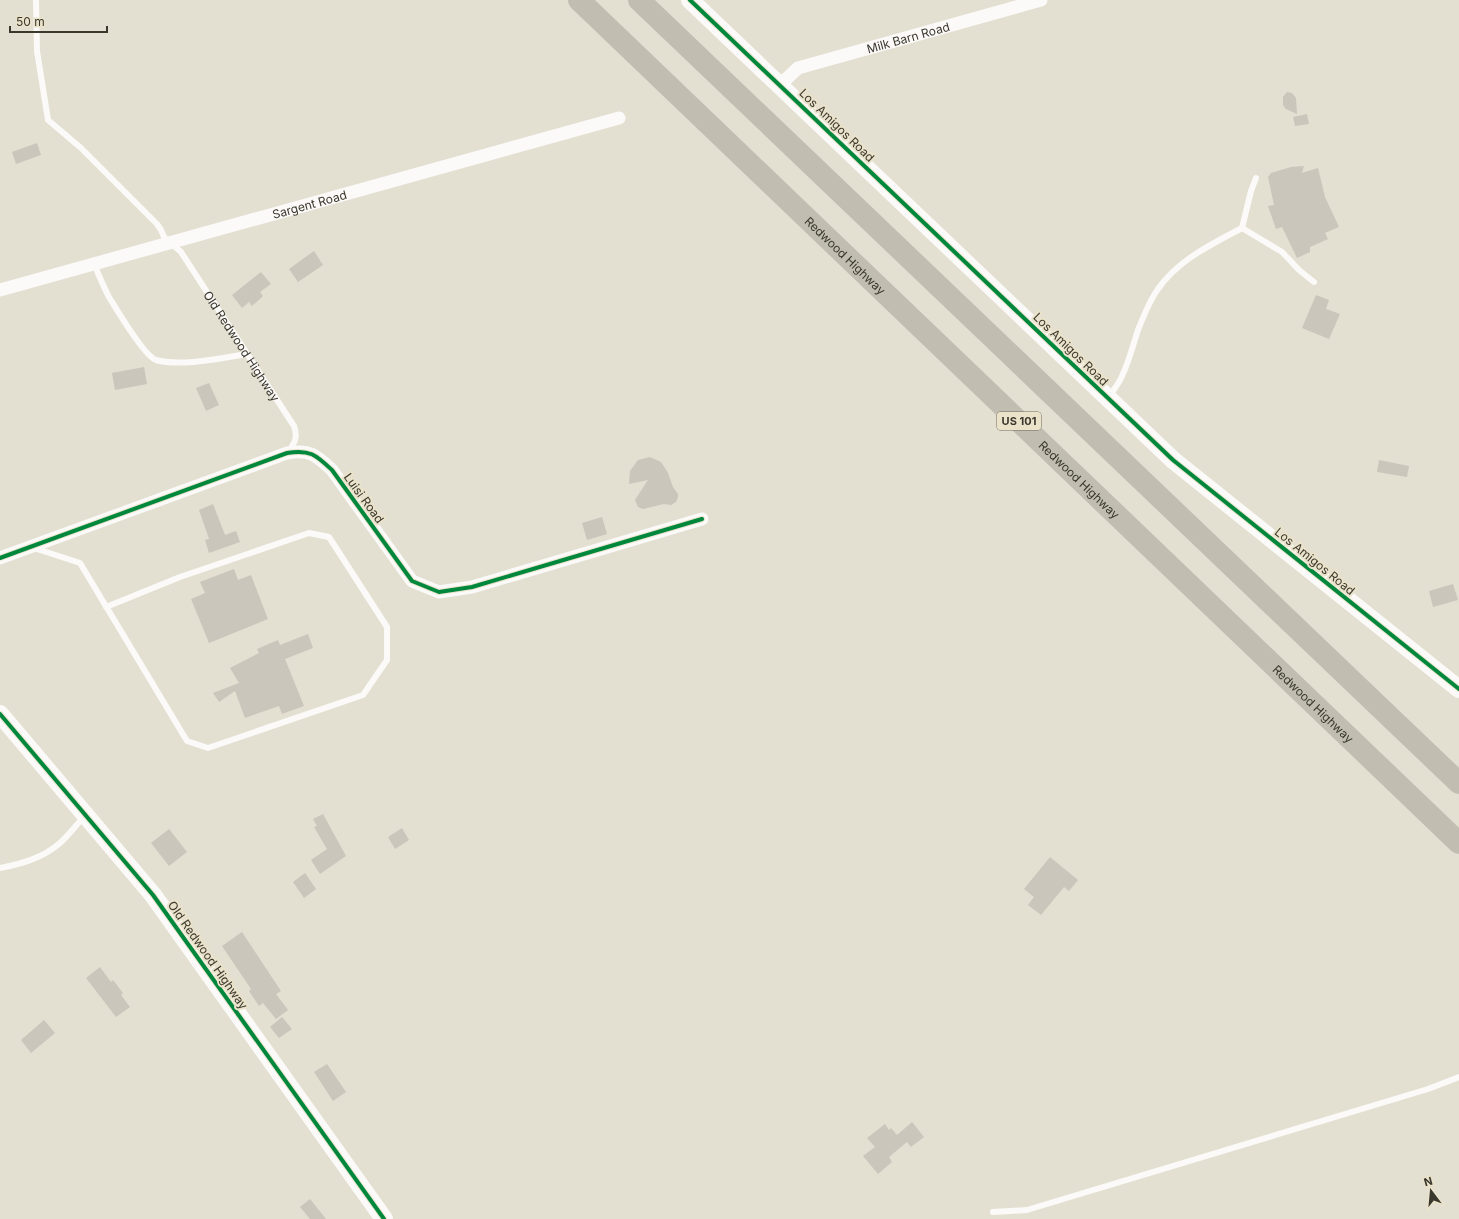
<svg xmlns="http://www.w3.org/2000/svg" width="1459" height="1219" viewBox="0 0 1459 1219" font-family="Inter,sans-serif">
<rect width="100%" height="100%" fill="#e3dfd1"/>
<path fill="#cac6bc" d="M1287 92 1292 93 1296 98 1297 114 1286 109 1283 105V97Z
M1307 114 1309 124 1295 126 1293 117Z
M37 143 41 155 16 164 12 152Z
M1304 166 1302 173 1318 168 1325 197 1339 227 1325 233 1328 239 1310 247V252L1297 258 1282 227 1276 229 1268 206 1274 205 1268 177 1271 173 1291 167Z
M314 251 323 265 298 282 289 269Z
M261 272 271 284 260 292 263 296 252 306 249 302 242 308 232 295Z
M1316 295 1329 300 1326 309 1340 314 1329 339 1302 328Z
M144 367 147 384 115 390 112 373Z
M209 383 219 405 206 411 196 388Z
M650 457 661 462 668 473 673 487 678 494V497L676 502 671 505 664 504 643 509 638 507 635 500 648 480 629 484 630 471 638 460Z
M1379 460 1409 466 1407 477 1377 472Z
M213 504 225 535 236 531 240 542 209 553 205 540 209 539 199 510Z
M602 517 607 534 587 540 582 523Z
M234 569 238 580 251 575 268 619 209 643 191 599 205 593 200 582Z
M1453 584 1458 600 1433 607 1429 591Z
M308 634 313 648 285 659 304 706 282 714 279 706 245 718 235 691 219 702 213 693 239 683 230 668 259 653 257 649 278 640 280 645Z
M323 814 346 856 320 874 311 860 327 849 314 827 317 826 313 819Z
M402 828 409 840 395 849 388 837Z
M169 829 187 852 169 866 151 843Z
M1050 857 1078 880 1069 891 1064 887 1041 915 1028 905 1034 897 1024 889Z
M305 873 316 889 304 898 293 882Z
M242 932 281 991 276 994 288 1010 276 1019 263 1003 259 1006 249 991 251 989 222 946Z
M100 967 111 982 113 980 123 993 121 995 130 1007 116 1017 86 978Z
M282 1017 292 1029 279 1038 270 1027Z
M44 1020 55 1033 31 1053 21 1040Z
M327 1064 346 1092 333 1101 314 1072Z
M912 1122 924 1137 911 1147 907 1142 889 1157 892 1162 878 1174 863 1156 875 1147 867 1138 885 1124 889 1130 891 1128 897 1135Z
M310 1199 326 1219H310L300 1207Z"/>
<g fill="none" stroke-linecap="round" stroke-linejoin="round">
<g stroke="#fbfaf8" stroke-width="6">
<path id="s1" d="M36 0 37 51 48 120 81 148 157 224 161 230 164 237 181 252 294 426C298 437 295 443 288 452"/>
<path d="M1256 178 1251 191 1242 228 1282 252 1299 270 1314 282"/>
<path d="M94 264C99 275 103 286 109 297 117 310 144 356 156 360 180 367 223 358 247 354"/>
<path d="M1109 397C1113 390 1119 384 1122 376 1129 362 1133 345 1138 330 1144 316 1149 301 1158 289 1178 260 1212 244 1242 228"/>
<path d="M34 548 80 563 187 741 208 748 363 695 387 660V627L329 537 309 533 180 577 106 607"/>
<path d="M0 868C21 864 43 858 60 843 69 835 76 825 85 816"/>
<path d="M993 1212 1027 1210 1428 1089 1459 1077"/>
</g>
<g stroke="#fbfaf8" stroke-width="13">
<path id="s2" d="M780 85 798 68 1041 0"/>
<path id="s3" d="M0 290 619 118"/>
<path d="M0 558 287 453C310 449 316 455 332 470L412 581 439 592 472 587 702 519"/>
</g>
<path stroke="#fbfaf8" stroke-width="18" d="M690 0 1173 460 1459 689
M0 714 153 895 384 1219"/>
<g stroke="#c1beb1" stroke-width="22">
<path id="s4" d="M579 0 1459 843"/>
<path d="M639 0 1459 783"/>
</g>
<g stroke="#eae3ca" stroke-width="6">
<path id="cycleway" d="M690 0 1173 460 1459 689
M0 558 287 453C310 449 316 455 332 470L412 581 439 592 472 587 702 519
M0 714 153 895 384 1219"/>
</g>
<use href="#cycleway" stroke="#00873e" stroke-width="4"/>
</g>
<g text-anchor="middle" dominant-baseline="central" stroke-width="4" stroke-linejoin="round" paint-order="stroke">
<rect fill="#eae3ca" stroke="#6f6b5c" stroke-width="1" x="997" y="412" width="44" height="18" rx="3"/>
<g font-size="11" font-weight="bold" fill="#3a372d">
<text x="1019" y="421">US 101</text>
</g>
<g font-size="12" fill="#3a372d" stroke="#eae3ca">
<text stroke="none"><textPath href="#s2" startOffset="139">Milk Barn Road</textPath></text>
<text transform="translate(837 125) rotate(44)">Los Amigos Road</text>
<text stroke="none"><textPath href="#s3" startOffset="321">Sargent Road</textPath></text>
<text stroke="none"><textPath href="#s4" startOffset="369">Redwood Highway</textPath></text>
<text stroke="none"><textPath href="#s1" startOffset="421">Old Redwood Highway</textPath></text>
<text transform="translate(1071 349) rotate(44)">Los Amigos Road</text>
<text stroke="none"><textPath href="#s4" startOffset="693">Redwood Highway</textPath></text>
<text transform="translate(364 498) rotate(54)">Luisi Road</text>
<text transform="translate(1315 561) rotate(39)">Los Amigos Road</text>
<text stroke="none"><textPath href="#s4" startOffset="1017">Redwood Highway</textPath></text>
<text transform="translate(208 955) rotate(55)">Old Redwood Highway</text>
</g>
</g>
<g transform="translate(1431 1191) rotate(344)" stroke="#eae3ca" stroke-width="3" paint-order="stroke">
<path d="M0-3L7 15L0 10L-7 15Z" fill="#3a372d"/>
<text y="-6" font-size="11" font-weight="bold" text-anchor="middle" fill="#3a372d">N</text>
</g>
<path d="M10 26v6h97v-6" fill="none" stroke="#3a372d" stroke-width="2"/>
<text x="16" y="26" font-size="12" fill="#3a372d" stroke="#eae3ca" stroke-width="3" paint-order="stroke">50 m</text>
</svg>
